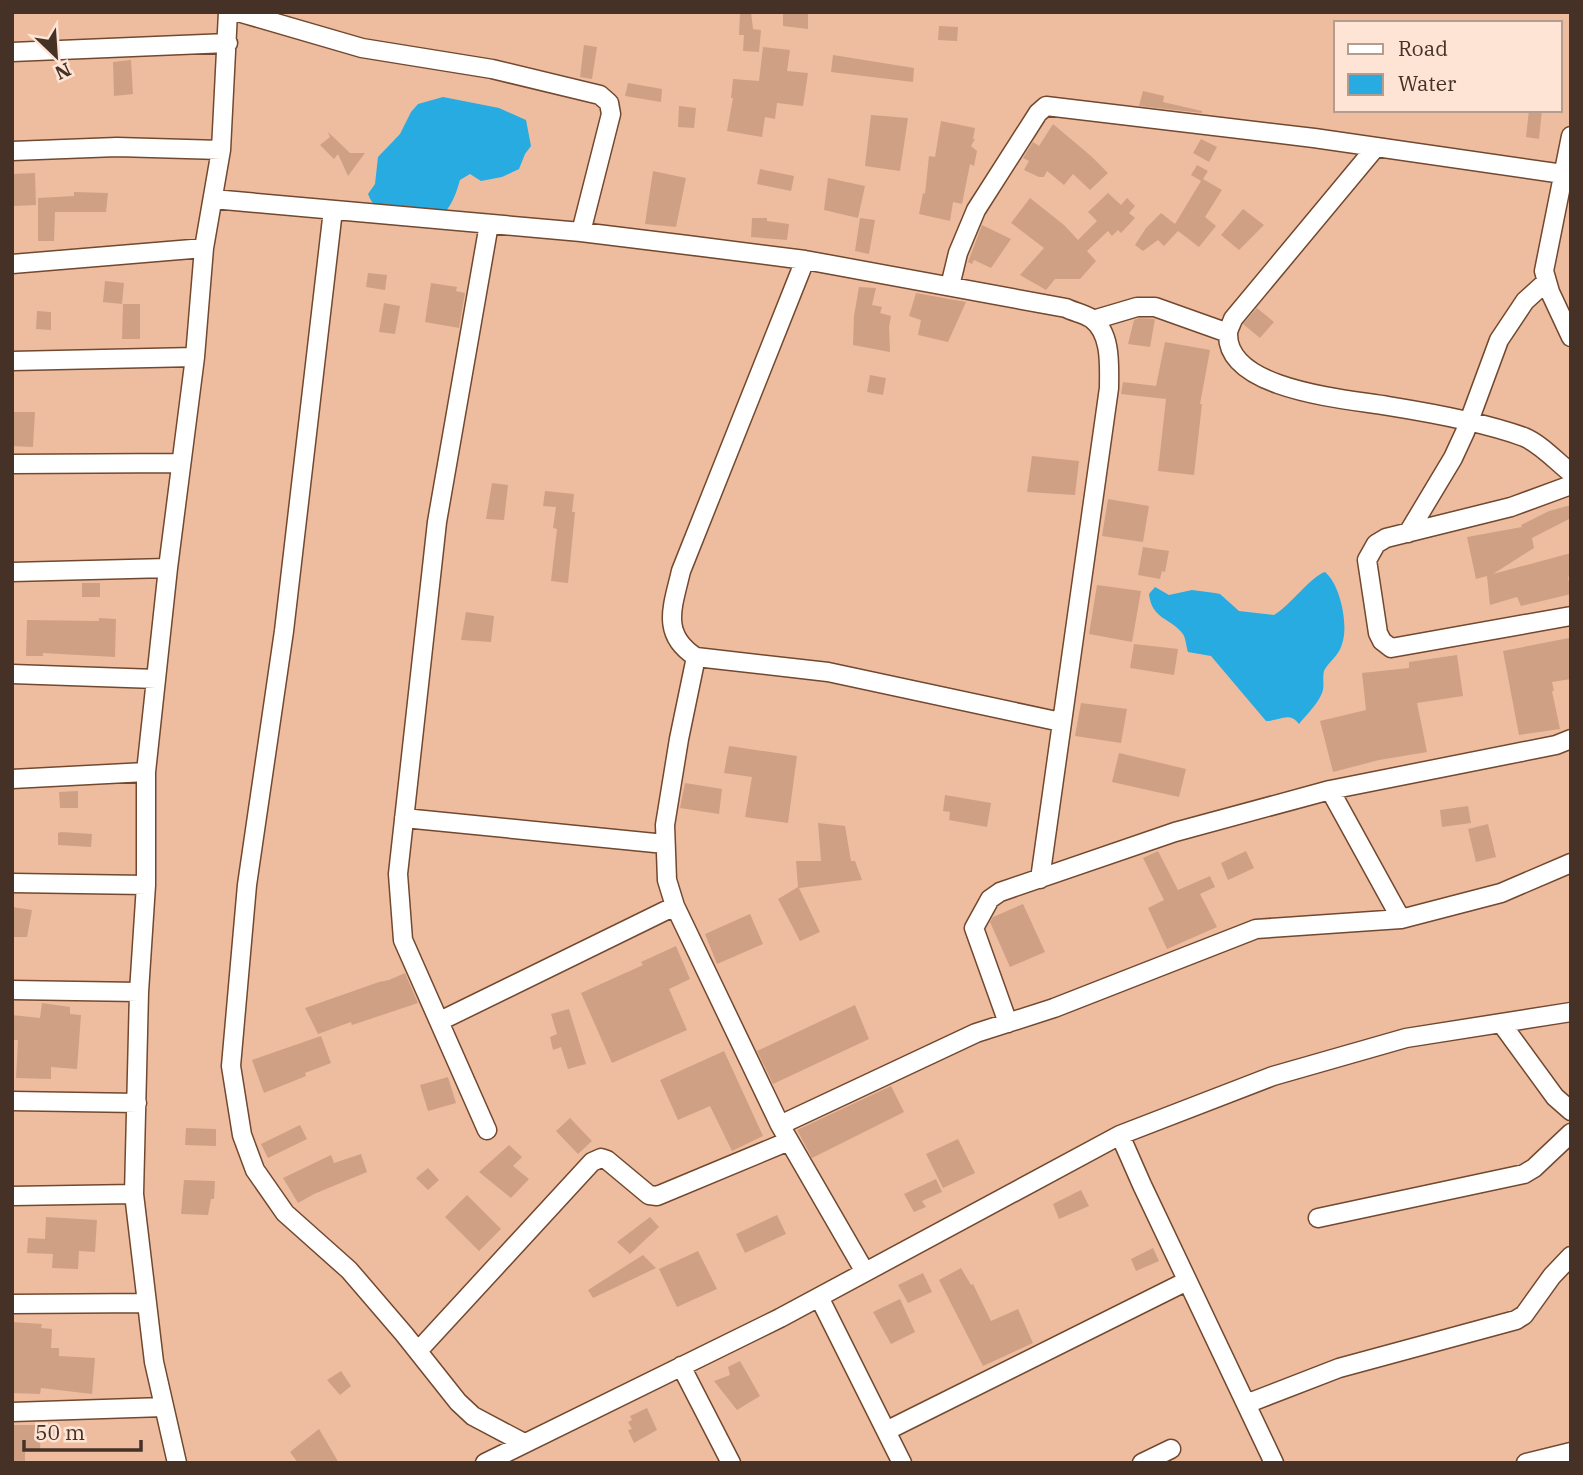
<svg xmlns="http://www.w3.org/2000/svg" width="1583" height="1475" viewBox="0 0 1583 1475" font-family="'IBM Plex Serif',serif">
<rect width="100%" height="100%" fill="#eebda0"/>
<path fill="#27abe1" d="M443 97 499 108 526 120 531 146 525 154 519 169 502 177 481 181 470 174 460 180C453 205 446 216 423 228 403 221 376 216 368 194L375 184 378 157 400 134 411 112 418 104Z
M1325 572C1340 584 1349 625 1342 644 1339 656 1328 662 1324 671 1322 678 1325 686 1322 693 1318 704 1306 715 1299 724 1289 711 1280 721 1266 721L1211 656 1188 652C1186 646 1186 639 1183 634 1170 617 1152 620 1149 594L1155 587 1169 595 1192 590 1215 593 1220 594 1239 611 1274 615C1290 606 1311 576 1325 572Z"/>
<path fill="#d0a084" d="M751 12 753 29 761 30 759 52 743 51 744 35H739L740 13Z
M783 12H808V29L783 26Z
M939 26 958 27 957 41 938 40Z
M584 45 597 47 592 79 580 77Z
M763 47 790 50 787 71 808 73 803 106 777 103 775 119 765 117 762 137 727 131 733 98H731L733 79 759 81Z
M833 55 914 68 913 82 831 72Z
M131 60 133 94 114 96 113 62Z
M628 83 662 89 661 102 625 96Z
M1143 91 1164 96 1163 102 1202 111V113L1139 106Z
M679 106 696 108 694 128 678 127Z
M1529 110H1542L1539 139 1526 137Z
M871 115 908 118 900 171 865 166Z
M941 121 975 128 973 139H975L971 146 977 151 974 166 970 164 962 204 953 202 950 221 919 214 923 193 925 194 929 156 935 157Z
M1053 124 1091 156 1108 173 1090 190 1073 174 1064 185 1047 171 1044 177H1039L1024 170 1029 161 1023 158 1033 142 1039 146Z
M328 132 350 153H365L348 176 338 154 334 159 320 145 330 137Z
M1201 139 1217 147 1209 162 1193 153Z
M1197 165 1208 171 1203 179 1222 190 1205 217 1216 226 1199 247 1178 231 1164 246 1158 240 1143 251 1135 245 1146 228 1161 213 1175 224 1201 181 1191 175Z
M760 169 794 176 791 191 757 184Z
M653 171 686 178 676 227 645 224Z
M35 173 36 205 12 206V174Z
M828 178 865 186 858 218 824 210Z
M74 192 108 193 106 212H55L54 241H38V198L74 196Z
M1108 193 1121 205 1127 198 1135 206 1129 213 1135 218 1121 233 1118 230 1112 236 1108 231 1087 251 1096 261 1080 279H1055L1046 290 1020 275 1044 248 1011 223 1030 198 1064 225 1078 240 1097 221 1088 212Z
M1243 209 1264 225 1239 250 1221 235Z
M752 218H767V221L789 224 787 240 751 237Z
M860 218 875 220 869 254 855 251Z
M982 225 1011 239 991 268 974 260 972 264 968 262Z
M368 273 387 275 385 290 366 287Z
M105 281 124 283 122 304 103 302Z
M431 283 457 287 456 291 465 293 459 328 425 322Z
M859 287 876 288 872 305 882 307 880 313 891 316 889 327 890 352 853 345 854 316Z
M916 293 966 302 948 342 918 335 921 320 909 316Z
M384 303 400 306 395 334 379 332Z
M123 304H140V339H122Z
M1257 308 1274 322 1260 338 1243 324Z
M37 311 51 312V330L36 329Z
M1139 318 1155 319 1150 347 1128 344 1134 320Z
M1165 342 1210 350 1200 404H1202L1194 475 1158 471 1166 399 1121 394 1123 382 1156 386Z
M870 375 886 378 883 395 867 392Z
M12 412H35L33 447 12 446Z
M1032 456 1079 461 1075 495 1027 492Z
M492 483 508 485 504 520 486 519Z
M545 491 574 494 572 512H575L568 583 551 581 557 529 553 528 556 507 543 506Z
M1108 499 1149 506 1143 542 1102 536Z
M1571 505V518L1532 538 1534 548 1493 574 1571 553V575L1568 577 1571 594 1521 606 1517 597 1490 605 1487 576 1476 579 1467 537 1522 527 1521 525 1549 511Z
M1143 547 1169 551 1165 572 1162 571 1160 579 1138 575Z
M82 583H100V597H82Z
M1097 585 1141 591 1132 642 1089 634Z
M466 612 494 616 491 642 461 640Z
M99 618 116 619 115 657 43 653V656H26L27 620 99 621Z
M1569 638 1571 679 1552 682 1554 691H1552L1560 729 1519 735 1503 651Z
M1134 644 1178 649 1174 675 1130 668Z
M1457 655 1463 696 1417 703 1427 752 1379 760 1333 772 1320 721 1366 710 1362 673 1409 668V662Z
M1081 703 1127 709 1121 743 1075 736Z
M729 746 797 756 788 823 745 817 752 777 724 773Z
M1119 753 1186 769 1179 797 1112 782Z
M685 783 722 789 719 814 680 808Z
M78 791V808H60L59 792Z
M945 795 991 803 987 827 949 820 950 812 943 811Z
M1468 806 1471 823 1442 827 1440 810Z
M818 823 845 826 851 861H855L862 880 799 888 820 932 800 941 778 899 798 887 796 861H821Z
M1488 824 1496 857 1476 862 1468 829Z
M61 832 92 834 91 847 58 845V833Z
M1158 851 1178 890 1210 876 1215 887 1200 894 1217 927 1167 949 1148 908 1164 900 1143 858Z
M1246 851 1254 868 1228 880 1221 863Z
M1023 904 1045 952 1010 967 990 922 993 917Z
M12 907 32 910 27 937H12Z
M750 914 763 944 717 964 705 934Z
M676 946 690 979 669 989 687 1030 612 1063 581 993 643 965 641 962Z
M405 973 418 1003 352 1025 351 1022 318 1034 305 1008 379 982 389 980Z
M42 1003 70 1007V1014L81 1015 77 1069 51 1067V1079L16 1078 18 1040H12V1015L40 1018Z
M855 1005 869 1039 773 1084 757 1051Z
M569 1009 586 1064 568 1069 561 1047 553 1050 550 1037 557 1034 551 1014Z
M321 1036 331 1063 305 1073 306 1076 264 1093 252 1060Z
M724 1051 763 1136 732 1151 710 1106 678 1120 660 1080Z
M448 1077 456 1103 428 1111 420 1085Z
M891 1086 904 1112 812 1158 797 1130Z
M570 1118 592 1141 578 1154 556 1131Z
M300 1125 307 1139 268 1158 261 1144Z
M186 1128 216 1129V1146L185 1145Z
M958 1139 975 1173 943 1188 926 1154Z
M509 1145 522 1157 513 1166 529 1179 511 1198 479 1172Z
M361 1154 367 1172 314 1194 298 1203 283 1178 331 1155 334 1163Z
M428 1168 439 1180 428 1190 416 1178Z
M936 1179 942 1192 922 1201 926 1207 914 1212 904 1194Z
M184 1180 215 1181 214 1199H211L208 1215 181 1214Z
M1081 1190 1089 1206 1059 1219 1053 1204Z
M467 1195 501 1229 479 1251 445 1217Z
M777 1215 786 1234 745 1253 736 1234Z
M46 1217 97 1220 95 1252 79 1251 78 1269 52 1268 53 1254 27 1253 28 1238 45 1239Z
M650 1217 659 1227 630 1254 617 1242Z
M1153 1248 1159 1261 1136 1271 1131 1259Z
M698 1251 717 1289 677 1307 659 1269Z
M643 1255 656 1268 593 1298 588 1290Z
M961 1268 971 1285 973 1284 991 1321 1018 1309 1033 1343 983 1366 939 1280Z
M923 1273 932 1292 908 1303 898 1285Z
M900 1299 915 1332 891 1344 873 1312Z
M12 1322 42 1324 41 1328 52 1329 51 1348H59V1356L95 1358 92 1394 41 1388 40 1394 12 1393Z
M740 1361 760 1396 737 1410 714 1381 730 1375 728 1367Z
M341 1371 351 1386 340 1395 327 1380Z
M647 1408 657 1430 634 1443 628 1430 632 1429 628 1422 632 1420 630 1416Z
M13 1425H41L40 1451H25V1463H12Z
M319 1429 339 1463H298L290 1452Z"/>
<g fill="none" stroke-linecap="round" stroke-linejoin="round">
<g stroke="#72482e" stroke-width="21">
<path id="street" d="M238 12 362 48 492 69 600 95 609 103 611 114 581 232
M12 52 228 43
M1571 136 1544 271 1550 292 1571 337
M1376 147 1233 319C1232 323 1228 329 1228 334 1227 391 1349 399 1388 406 1432 413 1483 422 1524 437 1541 444 1557 462 1571 473
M12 151 117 147 221 150
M213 199 581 232 687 245 805 260 1066 308C1074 312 1085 314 1092 319 1112 334 1109 367 1109 388L1040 879
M333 210 284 631 247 885 231 1066 242 1135 255 1170 285 1213 349 1270 404 1334 458 1402 473 1416 524 1443
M805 260 681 571C673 606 660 634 696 657L828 672 1061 722
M12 264 204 248
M950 286 958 253 976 210 1038 113 1046 106 1314 138 1563 174
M1093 320 1137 307H1155L1228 333
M12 361 195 357
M12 464 181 463
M1571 485 1511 507 1386 538 1376 544 1367 560 1378 633 1382 641 1391 648 1571 616
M1408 533 1453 458 1465 432 1499 340 1525 301 1546 282
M12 572 168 568
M696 657 679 739 665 825 667 880 675 906 780 1125 865 1272
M12 674 156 679
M12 779 146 772
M1330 790 1401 919
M404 818 665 844
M12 883 146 885
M12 990 139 992
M440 1021 675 906
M1008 1023 974 928 990 899 1000 892 1175 832 1330 790 1556 745 1571 739
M1501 1023 1555 1097 1571 1111
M12 1101 137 1103
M780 1125 976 1033 1054 1008 1256 929 1401 919 1501 893 1571 863
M487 1130 403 940 398 874 437 522 489 224
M1120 1135 1142 1185 1274 1463
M12 1196 134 1194
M1318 1218 1524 1174 1534 1168 1571 1133
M819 1297 902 1463
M12 1304 147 1303
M418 1351 592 1162 601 1158 607 1160 649 1195 657 1196 789 1141
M681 1366 731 1463
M1246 1404 1339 1368 1516 1320 1524 1315 1552 1276 1571 1256
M12 1412 164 1407
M886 1431 1187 1281
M177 1463 154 1362 134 1194 139 992 146 885V772L168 568 195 357 204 248 221 150 228 12
M485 1463 780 1318 1120 1135 1273 1076 1406 1038 1571 1012
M1142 1463 1171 1449
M1526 1463 1571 1452"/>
</g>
<use href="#street" stroke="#fff" stroke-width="18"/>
</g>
<rect width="1583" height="1475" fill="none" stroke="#453126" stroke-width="28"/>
<rect x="1334" y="21" width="228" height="91" fill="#fee4d5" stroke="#b49c8f" stroke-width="2"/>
<rect x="1348" y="44" width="35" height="10" fill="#ffffff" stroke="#b49c8f" stroke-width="2"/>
<text x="1398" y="56" font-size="21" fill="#453126">Road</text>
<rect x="1348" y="74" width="35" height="21" fill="#27abe1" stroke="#b49c8f" stroke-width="2"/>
<text x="1398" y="91" font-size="21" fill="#453126">Water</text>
<g transform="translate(56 56) rotate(155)" stroke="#fee4d5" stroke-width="5" paint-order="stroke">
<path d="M0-5L12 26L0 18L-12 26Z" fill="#453126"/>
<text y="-10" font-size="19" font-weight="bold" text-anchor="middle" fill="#453126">N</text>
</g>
<path d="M24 1440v10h117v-10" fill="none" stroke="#453126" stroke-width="3.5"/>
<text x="35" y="1440" font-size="21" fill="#453126" stroke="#fee4d5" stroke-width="5" paint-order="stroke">50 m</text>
</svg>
